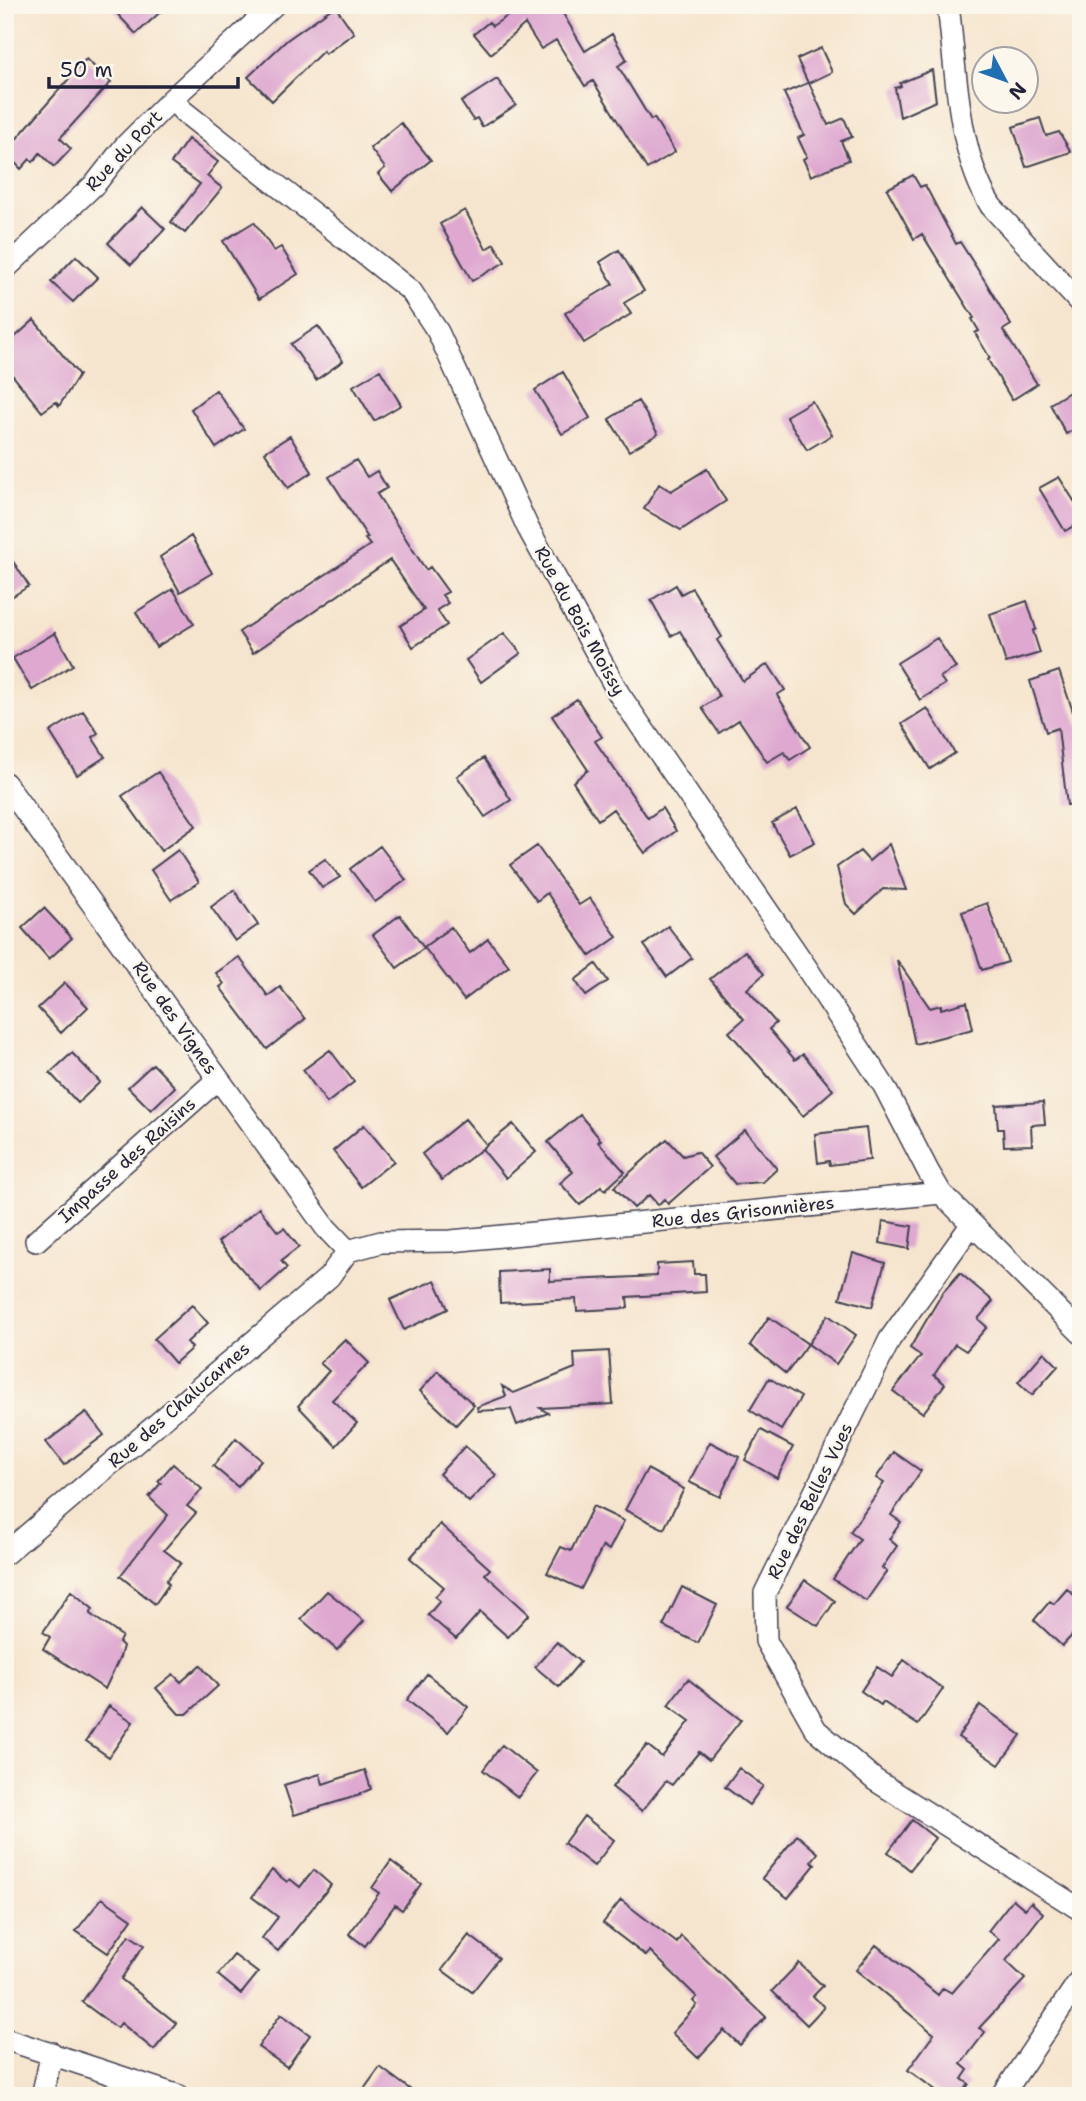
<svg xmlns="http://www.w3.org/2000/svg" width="1086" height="2101" viewBox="0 0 1086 2101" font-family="'Shantell Sans',sans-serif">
<rect width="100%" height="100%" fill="#fbf7ec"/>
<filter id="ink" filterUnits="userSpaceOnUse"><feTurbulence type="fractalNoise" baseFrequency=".0143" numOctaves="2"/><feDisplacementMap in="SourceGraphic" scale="14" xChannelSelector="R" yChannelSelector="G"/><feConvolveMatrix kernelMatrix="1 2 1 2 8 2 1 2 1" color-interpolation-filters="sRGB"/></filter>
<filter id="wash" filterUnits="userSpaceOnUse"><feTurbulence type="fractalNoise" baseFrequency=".00686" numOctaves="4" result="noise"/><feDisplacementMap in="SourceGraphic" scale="28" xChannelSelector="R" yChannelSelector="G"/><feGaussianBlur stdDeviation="1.57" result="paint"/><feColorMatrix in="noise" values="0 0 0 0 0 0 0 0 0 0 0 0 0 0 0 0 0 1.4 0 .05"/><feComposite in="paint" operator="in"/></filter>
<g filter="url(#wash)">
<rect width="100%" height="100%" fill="#f6e5ce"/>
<g id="blocks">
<path fill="#dea8d0" d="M109 5H168L136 34Z
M514 5H558L585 51 612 34 627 60 618 66 651 120 654 118 675 152 647 169 593 81 585 86 556 40 541 49 525 24 491 54 474 34 489 22 492 26 517 10Z
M335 6 354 33 325 54 323 51 272 101 248 77 287 40Z
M821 48 832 72 809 83 828 125 844 118 852 137 841 141 849 160 811 176 803 159 807 157 798 138 804 135 784 93 808 83 797 59Z
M86 59 111 82 60 138 71 149 54 167 40 153 33 162 30 159 21 169 5 152Z
M932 70 936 101 900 117 895 88 901 86 900 83Z
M497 79 516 105 482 127 477 118 473 120 461 102Z
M1040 118 1046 136 1059 132 1071 152 1026 167 1013 127Z
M401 123 431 160 392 191 378 174 385 168 370 148Z
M188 139 218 162 207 176 222 188 185 233 171 222 200 184 171 163Z
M913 175 920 187 925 185 956 244 960 242 985 281 1011 325 1003 330 1037 384 1012 400 988 360 990 358 975 333 979 331 972 319 974 318 922 234 914 239 887 189Z
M142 207 165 229 131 265 108 243Z
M465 210 486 249 494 244 505 262 472 281 440 224Z
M254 222 274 251 281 247 298 274 259 299 223 241Z
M619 250 644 291 624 303 631 314 584 343 565 313 613 284 600 262Z
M76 256 98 277 73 302 51 282Z
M34 320 79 375 59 406 56 402 42 412 5 366V346Z
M318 326 343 361 316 380 291 344Z
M380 370 401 405 374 421 353 386Z
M563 372 590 418 562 434 535 390Z
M1081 385V425L1066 434 1050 404Z
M216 390 244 429 216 448 191 409Z
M638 401 658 434 629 451 609 419Z
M812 401 832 435 807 450 786 416Z
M290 436 312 472 288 488 265 452Z
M356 460 367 477 377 471 387 488 377 494 426 570 430 567 448 592 442 595 448 603 437 610 447 625 413 647 400 626 424 610 390 560 253 653 239 632 370 545 365 539 368 538 329 477Z
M707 469 726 501 681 530 644 509 659 484 671 491Z
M1059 477 1081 512V522L1065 531 1039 488Z
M191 536 212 573 180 592 160 557Z
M5 549 29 586 5 601Z
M676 585 681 594 692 588 722 637 717 640 743 681 768 664 785 690 777 695 810 747 790 760 784 752 767 762 739 720 719 733 702 708 719 696 680 631 671 636 651 600Z
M173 589 194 624 156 647 136 612Z
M1027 601 1036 629 1033 631 1040 653 1006 663 990 614Z
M55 633 73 665 32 690 13 658Z
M504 633 521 653 481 682 466 660Z
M937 638 956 668 940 677 945 684 920 700 897 663Z
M1059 671 1081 735V804L1067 805 1058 728 1046 732 1030 681Z
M577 699 602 737 595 741 648 818 662 808 676 831 645 853 613 809 598 820 573 782 588 770 552 716Z
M927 708 955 753 930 769 902 724Z
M83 711 98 733 92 737 105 757 77 775 50 732Z
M484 758 511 800 485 817 457 776Z
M158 772 196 826 161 851 122 796Z
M797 809 815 842 790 855 772 823Z
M889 844 906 890 883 889 856 914 846 904 837 867 860 851 869 861Z
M380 846 406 880 375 902 350 869Z
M537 846 579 905 590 898 617 937 590 956 547 893 537 901 510 865Z
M178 850 199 882 171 900 151 870Z
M325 859 340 877 322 888 309 870Z
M234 890 258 925 235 941 211 907Z
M987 903 1008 962 982 970 962 912Z
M44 908 72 938 49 959 22 928Z
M400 915 424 948 397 968 373 935Z
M668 926 692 958 667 977 644 945Z
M451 927 470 953 488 939 509 966 464 1000 424 947Z
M745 951 764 974 747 989 776 1023 769 1029 795 1060 803 1054 833 1090 803 1116 729 1032 744 1019 710 979Z
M239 957 268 996 280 987 305 1019 267 1049 220 987 224 984 216 973Z
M897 960 930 1008 941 1005V1009L967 1002 973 1029 915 1044Z
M596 964 608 981 586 996 575 980Z
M65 983 88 1007 61 1033 38 1008Z
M330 1050 354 1082 327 1103 303 1070Z
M72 1053 100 1082 78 1103 50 1073Z
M153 1064 175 1087 151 1110 128 1087Z
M1043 1102 1045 1124 1031 1125 1032 1145 1004 1146 1003 1129H998L996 1105Z
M580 1115 601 1140 598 1142 625 1172 605 1190 601 1186 580 1205 560 1183 573 1172 548 1142Z
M465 1119 487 1145 442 1180 422 1154Z
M513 1124 536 1152 506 1178 482 1149Z
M364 1125 394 1161 361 1187 333 1151Z
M866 1128 870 1160 830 1165 829 1161 818 1163 815 1134Z
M745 1130 777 1169 763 1182 735 1184 713 1157Z
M667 1139 683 1156 697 1152 710 1167 668 1204 664 1199 658 1205 649 1195 634 1208 614 1187Z
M259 1208 278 1232 284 1228 299 1247 281 1261 287 1268 261 1291 218 1242Z
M883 1221 912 1226 909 1249 880 1243Z
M853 1253 885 1263 872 1307 840 1298Z
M693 1262 694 1274H705L706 1292 627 1297 628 1308 577 1311 576 1299 500 1303 499 1272 550 1269V1281L657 1276V1264Z
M960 1273 993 1301 978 1319 987 1327 966 1351 955 1344 934 1375 945 1384 923 1413 893 1391 921 1356 910 1348 943 1292Z
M435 1280 448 1309 404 1330 390 1300Z
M192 1305 208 1323 187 1342 192 1348 175 1363 154 1339Z
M828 1315 856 1335 836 1364 808 1344 786 1374 750 1345 769 1317 808 1344Z
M345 1339 369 1363 332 1400 357 1423 336 1446 298 1406 329 1371 320 1363Z
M609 1351 613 1404 540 1408 548 1413 517 1425 511 1409 478 1411 477 1407 506 1396 502 1386 514 1393 575 1368 574 1353Z
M1044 1352 1058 1366 1032 1395 1018 1382Z
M438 1371 474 1405 456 1425 420 1391Z
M769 1378 801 1397 781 1430 750 1410Z
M86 1412 104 1435 64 1465 46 1442Z
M761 1430 793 1447 777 1478 745 1460Z
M236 1438 261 1460 238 1487 213 1466Z
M710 1442 739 1457 720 1497 689 1482Z
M465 1446 496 1475 469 1502 439 1474Z
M894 1452 921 1471 891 1515 901 1522 889 1539 897 1546 882 1568 887 1571 866 1601 833 1579 860 1539 850 1532 884 1483 876 1478Z
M173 1464 202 1489 187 1506 196 1513 164 1550 181 1563 166 1581 169 1584 155 1604 120 1576 168 1515 149 1497 161 1483 158 1481Z
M647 1469 684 1489 664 1529 625 1510Z
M593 1506 624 1521 609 1550 603 1546 581 1589 547 1573 561 1547 571 1551Z
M440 1524 490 1569 485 1574 529 1614 508 1637 480 1612 456 1639 428 1615 440 1601 435 1597 444 1587 410 1558Z
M805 1580 835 1601 818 1626 787 1606Z
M682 1587 717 1605 698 1643 663 1626Z
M1067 1589 1081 1601V1626L1062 1646 1034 1620 1050 1601 1054 1604Z
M71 1591 93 1609 90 1614 122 1636 119 1642 123 1646 120 1657 105 1689 43 1649 50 1637 43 1632Z
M327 1591 364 1621 337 1650 301 1619Z
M557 1642 580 1662 559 1687 535 1667Z
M904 1660 943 1689 918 1725 883 1702 881 1705 861 1691 877 1667 892 1677Z
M200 1665 218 1686 187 1714H179L156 1688 173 1674 181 1682Z
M427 1674 468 1707 448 1732 407 1700Z
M688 1679 741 1720 709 1760 699 1752 672 1785 666 1781 642 1811 612 1787 647 1745 662 1757 690 1721 668 1705Z
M980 1705 1021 1735 999 1765 958 1737Z
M109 1706 133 1722 109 1757 86 1741Z
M502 1745 537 1773 518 1797 483 1770Z
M739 1768 763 1786 749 1805 725 1787Z
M365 1770 371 1789 359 1794 360 1795 294 1815 284 1785 320 1774 323 1784Z
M584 1816 614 1840 594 1866 564 1843Z
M912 1820 935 1838 910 1870 888 1852Z
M797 1835 818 1853 811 1862 815 1865 788 1898 762 1878Z
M391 1861 421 1884 402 1910 395 1905 365 1946 349 1934 379 1893 372 1888Z
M272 1870 287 1882 290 1879 300 1887 314 1870 331 1885 278 1951 262 1938 278 1917 252 1897Z
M102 1898 132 1919 108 1953 76 1931Z
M1013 1899 1025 1909 1031 1902 1043 1913 1006 1961 1025 1979 979 2028 985 2032 961 2064 968 2070 962 2079 969 2084 960 2096H944L908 2070 934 2034 856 1970 876 1945 938 1995 943 1988 952 1993 999 1939 988 1931Z
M621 1900 677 1943 681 1936 766 2017 740 2045 724 2030 698 2058 672 2033 697 2005 693 2001 697 1997 650 1951 646 1956 603 1923Z
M129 1935 144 1945 121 1979 176 2023 154 2050 121 2023 117 2028 82 2002Z
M469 1935 499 1958 472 1992 442 1970Z
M234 1955 258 1973 241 1994 218 1975Z
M799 1963 823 1986 813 1996 824 2007 807 2025 772 1991Z
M281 2014 310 2035 287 2067 258 2047Z
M380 2067 419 2096H359Z"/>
</g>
</g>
<g filter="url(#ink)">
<use href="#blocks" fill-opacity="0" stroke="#423f51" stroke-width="2"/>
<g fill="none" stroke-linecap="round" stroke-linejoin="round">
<g stroke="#423f51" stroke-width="24">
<path id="minor" d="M948 5C956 68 957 152 991 206L1081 304
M172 99 183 111 411 291 438 332 528 528 619 694 806 967 884 1086 928 1171 941 1193
M5 269 96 183 125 146 172 99 274 5
M5 783 326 1228 348 1251
M971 1225 890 1339 765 1593 766 1641 816 1730 875 1780 1081 1910
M36 1241 218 1079
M348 1251 381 1242 451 1241 941 1193 1081 1333
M5 1554 329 1277 348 1251
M5 2039 179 2096
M42 2096 52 2053
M1002 2096 1081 1978"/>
</g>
<use href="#minor" stroke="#fff" stroke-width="21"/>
</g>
</g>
<g text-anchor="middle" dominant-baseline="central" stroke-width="5" stroke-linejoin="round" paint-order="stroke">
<g font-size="18" fill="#22223b" stroke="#fbf7ec">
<text transform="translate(124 151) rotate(-47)">Rue du Port</text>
<text transform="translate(580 621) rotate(61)">Rue du Bois Moissy</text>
<text transform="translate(175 1018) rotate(55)">Rue des Vignes</text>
<text transform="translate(127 1160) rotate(-42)">Impasse des Raisins</text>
<text transform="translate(743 1212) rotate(-6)">Rue des Grisonnières</text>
<text transform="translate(179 1405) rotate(-41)">Rue des Chalucarnes</text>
<text transform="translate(810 1501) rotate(-64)">Rue des Belles Vues</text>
</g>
</g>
<rect width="1086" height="2101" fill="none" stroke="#fbf7ec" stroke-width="28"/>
<g transform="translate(1005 80) rotate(131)"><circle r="33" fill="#fbf7ec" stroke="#a4a2a5" stroke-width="2"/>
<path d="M0-5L12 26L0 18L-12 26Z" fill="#1f6fb2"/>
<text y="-10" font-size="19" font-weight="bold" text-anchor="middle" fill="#22223b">N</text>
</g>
<path d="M49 77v10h189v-10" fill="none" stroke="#22223b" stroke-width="3.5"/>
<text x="60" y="77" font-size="21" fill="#22223b" stroke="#fbf7ec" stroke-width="5" paint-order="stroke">50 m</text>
</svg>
